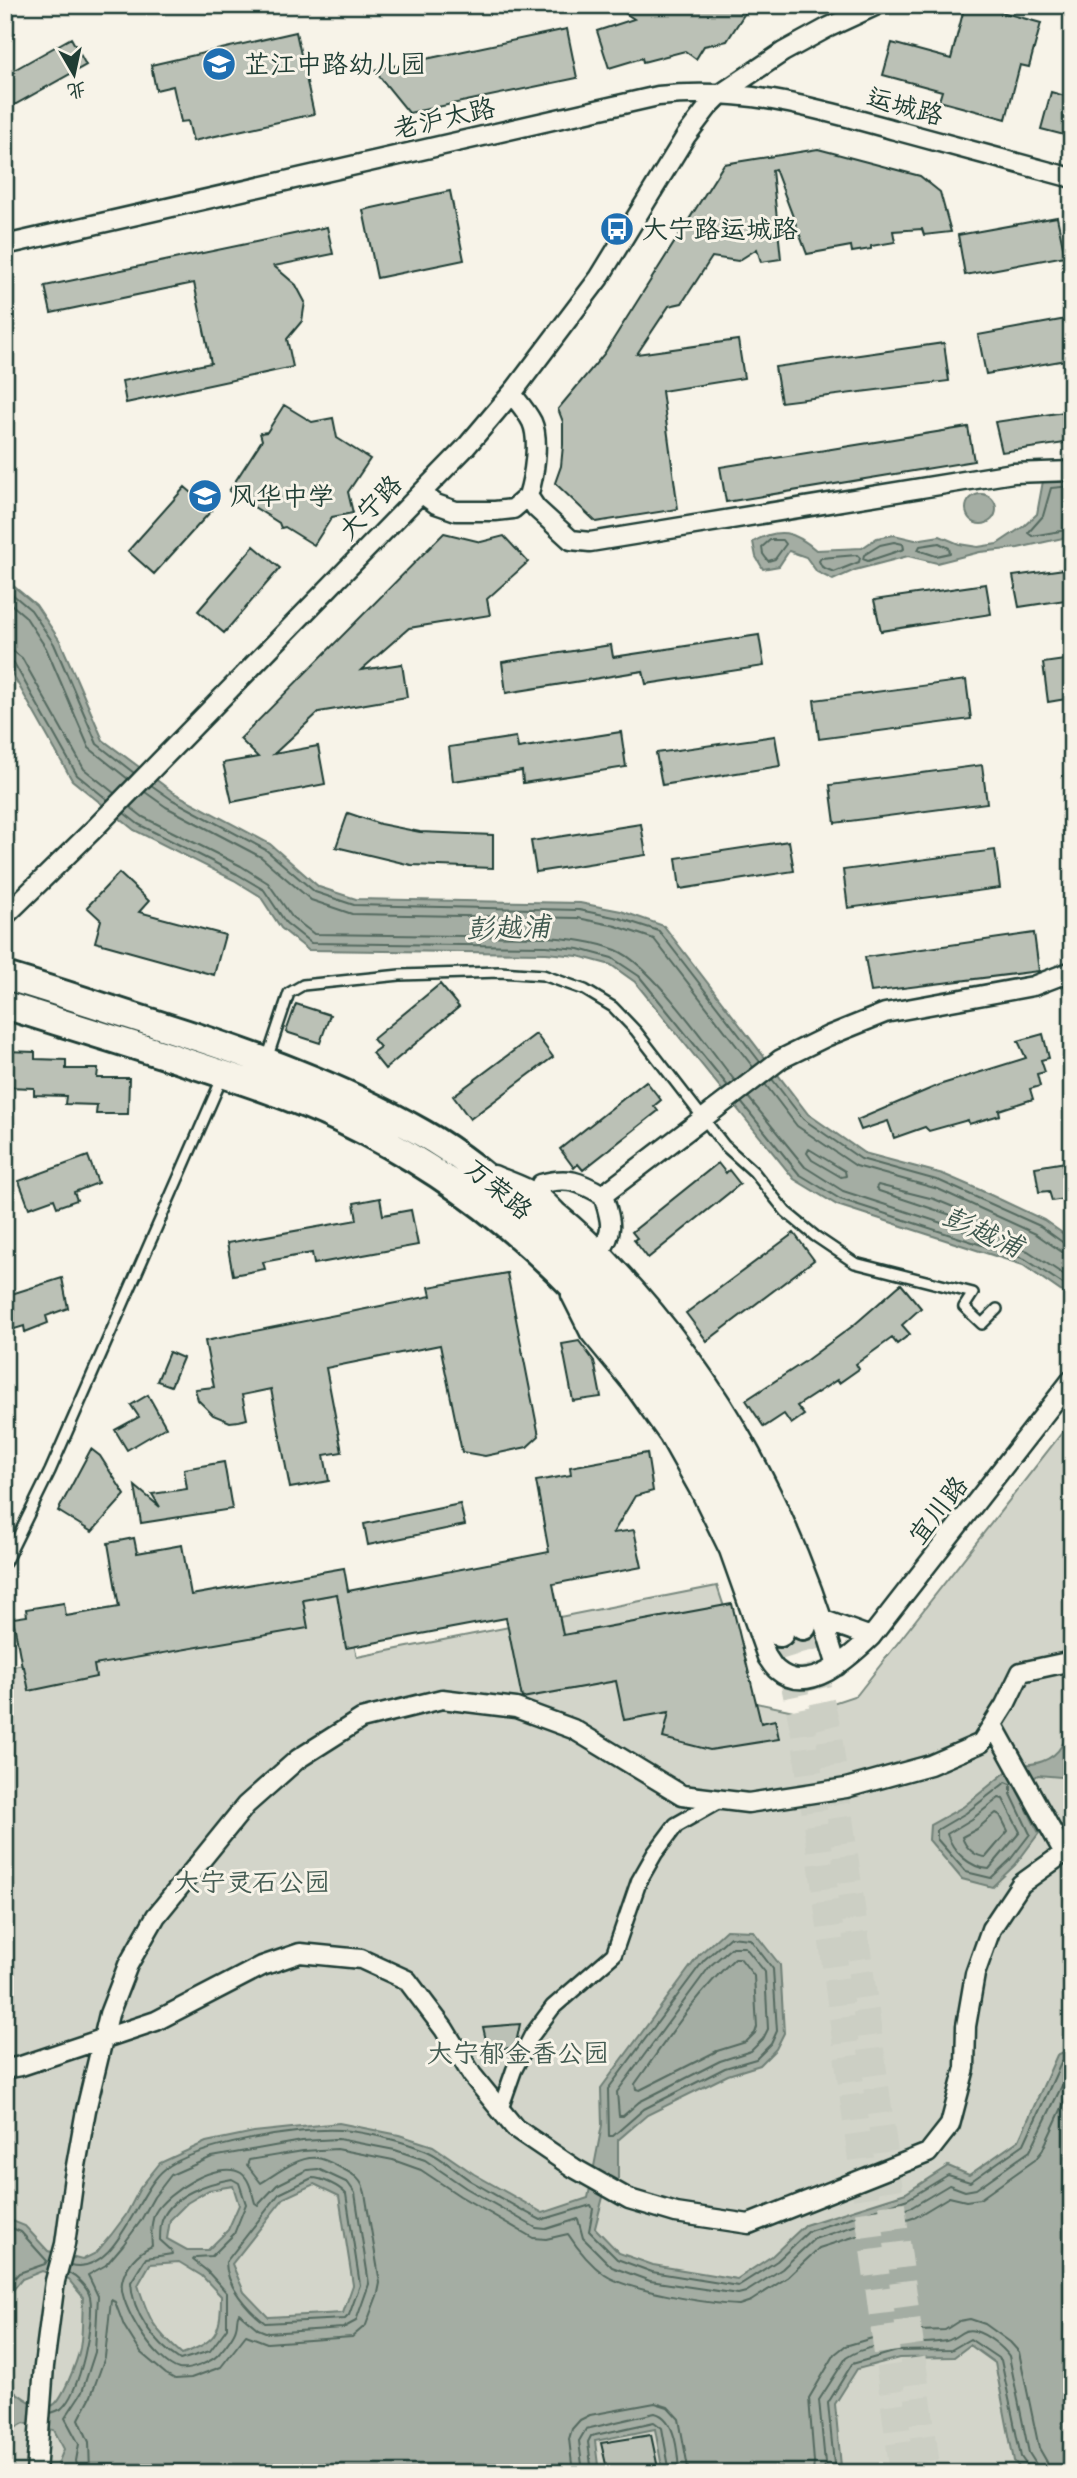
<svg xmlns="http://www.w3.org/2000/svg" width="1077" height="2478" viewBox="0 0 1077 2478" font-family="Itim,'LXGW WenKai TC',sans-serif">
<rect width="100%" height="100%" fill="#f7f3e8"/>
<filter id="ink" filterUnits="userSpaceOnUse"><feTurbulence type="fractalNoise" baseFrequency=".0143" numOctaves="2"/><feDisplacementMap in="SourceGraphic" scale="14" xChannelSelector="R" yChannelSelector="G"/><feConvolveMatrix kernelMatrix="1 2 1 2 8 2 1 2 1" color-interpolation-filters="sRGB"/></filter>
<g filter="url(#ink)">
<path fill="#d3d5ca" stroke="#79897f" stroke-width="2" d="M1072 1420V2473H5V1668L342 1592 357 1657 717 1586 756 1703 803 1713 857 1695Z"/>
<path fill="#a4ada3" stroke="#6f8077" stroke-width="2" fill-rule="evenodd" d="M1058 479 1072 480V536L1018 548 980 552 937 563 908 556 855 570 833 580 817 572 806 557 789 551 779 566 763 569 756 557 753 542C779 527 794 531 816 550L862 548 877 538 894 535 915 540 940 536 959 544 978 547 997 544 1024 526 1037 514 1043 481Z
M966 509a15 15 0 1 1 30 0a15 15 0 1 1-30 0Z
M5 579 36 605 60 641 103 740 174 793 270 844 319 887 356 899 580 903 621 911 664 926 808 1114 864 1153 943 1174 980 1190 1044 1220 1072 1240V1299L1023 1265 837 1205 794 1179 635 982 611 965 578 956 546 953 308 950 281 928 260 896 234 880 134 830 72 780 5 661Z
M1072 1718V1778L1038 1775 1017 1790 1039 1833 1015 1865 992 1887 962 1879 929 1840 930 1825 963 1807 1016 1764C1034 1766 1053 1761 1062 1745 1067 1738 1068 1726 1072 1718Z
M726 1930 753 1931 780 1965 784 2033 776 2049 760 2065 728 2075 647 2115 618 2140V2180L603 2197 595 2228 619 2253 653 2265 737 2279 772 2256 805 2225 906 2193 948 2166 969 2175 1019 2140 1057 2055 1072 2048V2473H1024L1014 2461 995 2363 970 2345 954 2357 899 2358 857 2369 835 2404 841 2466 838 2473H663L655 2429 595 2441 599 2473H66L58 2464 64 2449 54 2430 24 2423 9 2431 5 2440V2372L7 2385C19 2395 34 2408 51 2406 62 2404 78 2358 80 2348 83 2331 82 2314 83 2297L69 2280 42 2271 22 2279 8 2296 5 2318V2218L25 2226 48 2251 82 2260 96 2253 111 2235 126 2215 140 2188 160 2163 206 2142 254 2132 339 2123 399 2135 433 2146 474 2174 543 2213 588 2198 602 2125 601 2088 699 1955ZM314 2184 339 2196 353 2285 343 2313 268 2317 244 2292 232 2264 284 2198ZM233 2186 239 2205 228 2230 208 2250H187L167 2239 170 2220 187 2203 209 2190ZM179 2262 202 2276 221 2296C221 2333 217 2341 182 2354 154 2330 149 2320 138 2285L150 2264Z"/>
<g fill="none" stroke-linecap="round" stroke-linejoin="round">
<path stroke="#546a60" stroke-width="2" d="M1072 486 1051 488 1043 516 1028 533 1032 536 1072 529
M770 540H783L786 544 775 559 768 561 763 554 762 547Z
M894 542 903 544 904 549 868 561 863 559 864 555 880 545Z
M939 543 949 548 950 553 936 556 918 550 920 546Z
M857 555 860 558 859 562 834 572 822 567 819 561 821 558Z
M5 588 31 610 54 644 97 744 134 773
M5 599 25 616 46 648 89 748 128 779
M5 650 14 652 22 658 84 769 114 793
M5 659 14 663 77 775 108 800
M151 785 171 799 266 850 315 892 354 905 579 910 619 918 659 931 760 1062
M145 792 166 807 261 857 311 900 352 914 578 918 616 926 654 939 753 1067
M130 807 143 817 241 866 268 883 292 917 314 934 547 937C570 939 594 941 616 950 651 964 709 1048 735 1081
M124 813 138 824 237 874 264 890 286 923 311 943 546 946 579 949 612 958 639 976 728 1086
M772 1079 803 1119 861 1159 940 1181 1040 1226 1065 1244 1072 1245
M765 1084 797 1126 856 1166 938 1189 1036 1234 1062 1252 1072 1254
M748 1097 805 1167 843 1191 1028 1251 1072 1280
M741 1102 799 1174 840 1199 1025 1259 1072 1290
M809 1149 845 1171 846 1176 841 1177 812 1160 807 1153Z
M878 1185 934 1199 963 1211 965 1215 960 1218 879 1191 876 1188Z
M1006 1782 1011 1784V1794L1030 1834 1010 1860 991 1878 966 1872 937 1839V1830L966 1813Z
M999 1798 1003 1799 1020 1832 989 1869C970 1868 953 1852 947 1834L972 1819Z
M996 1813 1000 1815 1008 1831 986 1857C975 1857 965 1847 962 1837L977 1829Z
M730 1937 750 1939 773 1969 777 2031 771 2044 756 2059 725 2068 644 2109 613 2136H609L608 2089 704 1960Z
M732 1947H745L765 1972 768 2029 763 2039 751 2051 720 2061 639 2102 623 2116H619L617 2092 710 1966Z
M735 1958H740L754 1976 757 2027 755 2033 746 2042 717 2051 640 2090 636 2089 635 2084C666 2041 696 1994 735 1958Z
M318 2169 348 2183 355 2193 369 2284 356 2321 343 2328 268 2333 258 2329 239 2313C236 2318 238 2322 236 2328 234 2336 224 2348 218 2355 211 2362 189 2371 179 2369 156 2363 118 2305 122 2282 125 2266 138 2252 152 2246 151 2236 151 2222 155 2213 166 2193 218 2159 241 2173 250 2179 252 2193 255 2203L258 2205 277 2185 307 2170Z
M312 2178C322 2178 339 2186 346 2194L360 2285 349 2315 345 2319 265 2323C248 2310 226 2286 226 2262L279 2194Z
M232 2179 239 2183 246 2204 234 2234 212 2256 196 2257 193 2260 207 2271 227 2293V2328L210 2351 180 2360C155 2344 132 2313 131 2282L146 2258 172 2254 171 2250 160 2240C160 2234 160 2224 163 2218 174 2194 208 2183 232 2179Z
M5 2225 21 2232 47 2261 45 2264 19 2273 5 2288
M70 2265C118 2276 136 2191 165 2169 195 2145 301 2127 340 2130 366 2132 403 2141 427 2151 443 2158 457 2172 471 2181 494 2194 517 2208 541 2220L591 2205 593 2209 589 2231 617 2259 652 2272 738 2286 777 2261 809 2231 908 2199 948 2175 970 2182 1024 2144 1062 2061 1072 2056
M51 2413C54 2412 59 2410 61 2409 80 2393 95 2320 90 2297 88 2288 76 2276 68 2273
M79 2473 76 2461 79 2444 65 2418 82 2392 95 2352 98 2296 88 2275 106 2265 123 2245 140 2222 154 2197 171 2175 212 2157 302 2141 338 2139 395 2150 425 2160 466 2188 536 2228 546 2229 578 2219 583 2238 612 2267 650 2281 738 2294 746 2292 782 2269 814 2239 912 2207 949 2185 965 2191 976 2189 1030 2151 1072 2065
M90 2473 89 2442 79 2419 91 2396 105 2357 111 2300 115 2302 124 2326 141 2353 166 2374 175 2379 191 2378 221 2367 246 2335 267 2343 352 2337 366 2325 378 2293 380 2283 365 2193C362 2180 355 2175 343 2169 335 2165 326 2159 317 2158 298 2156 276 2174 261 2183L247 2165 249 2160 303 2151 337 2149 393 2160 421 2170 460 2196 533 2238 546 2239 568 2234C577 2248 591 2265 605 2275 629 2291 709 2304 739 2305L751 2301 788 2277 819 2248 916 2217 949 2197 966 2201 980 2199 1035 2160 1042 2151 1072 2086
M573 2473 569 2439 572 2429 580 2420 590 2415 655 2403 668 2407 679 2419 689 2473
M583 2473 579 2441 586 2429 655 2413C676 2418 678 2454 679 2473
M592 2473 588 2442 591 2436 654 2422 662 2428 670 2473
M813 2473 814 2462 809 2398 835 2354 845 2346 893 2332 945 2330 959 2321 970 2319 985 2324 1010 2342 1019 2352 1039 2448 1047 2462 1048 2473
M824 2473 825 2463 819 2400 846 2358C873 2339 916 2346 946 2341 957 2339 962 2327 975 2331 986 2334 1003 2347 1009 2356L1029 2453 1036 2464 1038 2473
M833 2473 834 2464 828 2403 852 2364 897 2351 951 2350 970 2339 1001 2360 1021 2457 1028 2467 1029 2473"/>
</g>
<path fill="#bbc1b6" stroke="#1f3d34" stroke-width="2" d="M613 5H750L727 41 704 46 696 59 685 51 643 62 642 58 609 68 597 31 634 19Z
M965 5H976L1041 23 1029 67 1020 65 1006 119 939 101 942 91 883 75 892 43 951 59Z
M567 29 577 78 409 113 374 70Z
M296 32 314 114 193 141 188 121 181 122 173 86 156 90 151 65Z
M71 38 86 65 16 104 5 106V75Z
M1051 92 1072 98V137L1041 129Z
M818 149 920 176 940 192 951 232 924 235 922 229 893 231 895 242 871 246V249L852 252 851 246 807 254 775 169 772 170 781 259 761 262 757 249 738 261 712 257 682 303 669 306 637 354 738 340 744 378 662 391 678 509 596 522 555 483 561 466 563 445V422L558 409 604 354 724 164Z
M450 191 464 260 377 278 363 210Z
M1057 217 1065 256 965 275 958 235Z
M327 227 333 254 274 266 296 285 305 302 302 321 287 339 293 367 126 403 122 381 211 363 194 283 51 313 45 286Z
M1072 318V359L986 374 978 335Z
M944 343 949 381 781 402 775 367Z
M284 405 312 422 333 418 337 438 370 459 348 492 353 513 332 517 314 545 285 527 281 528 279 523 229 491 262 440 260 433 267 432Z
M1072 411V442L1002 452 995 422Z
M968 427 974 461 726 502 720 467Z
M185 487 212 510 154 574 128 551Z
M444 533 481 542 504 536 528 562 487 599 490 615 409 628 361 670 402 664 407 697 319 712 274 754 318 746 325 784 232 802 223 763 258 757 240 739Z
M254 546 280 568 224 633 198 611Z
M1072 568V599L1019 607 1013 576Z
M986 584 991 614 881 631 874 600Z
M759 635 764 666 646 684 643 671 506 693 502 662 611 645 613 657Z
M1072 659V698L1048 702 1043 663Z
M966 680 971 719 819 739 814 700Z
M621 732 626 767 523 783 522 771 453 781 449 747 516 737 518 748Z
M775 736 780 766 662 785 656 753Z
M982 765 987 803 835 823 830 785Z
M348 813 380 824 420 832 493 835V868L411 865 336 847Z
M641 824 646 855 536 872 531 841Z
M789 841 794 871 680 889 676 858Z
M995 850 1000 888 848 908 843 870Z
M119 873 149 901 139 912 225 935 214 975 95 942 101 920 87 907Z
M1034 933 1039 971 871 992 865 957Z
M440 984 459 1007 385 1069 372 1053 380 1047 373 1039Z
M296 1004 330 1015 320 1043 286 1032Z
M536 1034 553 1057 470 1119 453 1096Z
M1043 1034 1049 1058 1041 1060 1045 1072 1037 1074 1040 1086 1030 1089 1033 1099 999 1110 1000 1115 969 1124 968 1120 929 1131 925 1127 894 1138 888 1121 861 1130 857 1120 939 1085 1026 1058 1018 1041Z
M5 1051 35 1052V1059L66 1060V1069H98L97 1078H129L128 1114H96L97 1105 65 1104 66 1096 34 1095V1088L5 1087Z
M646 1081 661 1100 654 1106 658 1111 583 1170 578 1164 574 1168 560 1149Z
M88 1156 98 1183 74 1192 77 1200 57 1207 54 1199 29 1208 19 1181Z
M1072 1161V1198L1052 1201 1049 1191 1039 1192 1035 1167Z
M718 1163 726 1173 729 1170 740 1184 648 1258 634 1240 637 1238 632 1232Z
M380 1198 383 1215 411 1210 418 1245 314 1264 312 1253 263 1262 265 1269 233 1275 227 1243 357 1220 354 1203Z
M794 1233 814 1260 707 1341 686 1313Z
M507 1273 539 1436 527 1447 485 1456 462 1452 440 1345 326 1368 342 1452 324 1455 329 1481 290 1488 271 1389 242 1395 247 1419 239 1421 230 1422 213 1415 198 1400 195 1389 214 1387 205 1341 431 1296 429 1287Z
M62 1278 68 1308 46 1316 48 1323 25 1332 24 1326 5 1332V1296Z
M901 1284 921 1308 902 1325 910 1334 897 1344 892 1338 856 1364 859 1369 839 1383 837 1380 797 1406 804 1415 791 1424 784 1414 764 1427 746 1400 804 1362 854 1325Z
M579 1341 594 1361 601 1397 573 1401 562 1344Z
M169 1352 183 1358 171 1386 157 1381Z
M148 1395 166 1427 127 1450 115 1430 139 1417 131 1405Z
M91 1449 100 1456 125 1495 92 1532 58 1511Z
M647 1453 653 1491 635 1496 613 1533 634 1530 642 1567 553 1584 563 1635 732 1604 761 1723 775 1720 779 1739 710 1750 663 1738 669 1712 624 1720 616 1681 522 1698 506 1618 346 1648 337 1594 303 1600 308 1628 94 1665 96 1677 29 1691 24 1667H22L13 1618 27 1616 26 1609 64 1603 66 1616 119 1607 108 1543 134 1538 137 1553 182 1545 191 1595 344 1568 348 1591 549 1552 536 1481 571 1475 570 1467Z
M224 1462 232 1509 141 1523 135 1486 160 1507 152 1494 187 1489 184 1469Z
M460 1504 465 1525 368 1545 364 1524Z
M520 2024 515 2048 488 2049 483 2027Z
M651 2435 659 2473H608L601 2443Z"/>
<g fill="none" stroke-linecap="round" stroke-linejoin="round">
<path stroke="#cccfc4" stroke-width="26" stroke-dasharray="26 13" stroke-linecap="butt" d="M803 1626 828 1729 928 2473
M780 1633 790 1666 804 1733 903 2473"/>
<g stroke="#1f3d34" stroke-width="14">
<path id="service" d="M267 1059 289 993 303 985 400 975 500 972 543 975 585 990 613 1007 636 1031 724 1145 754 1172 786 1212 815 1236 855 1263 973 1293 964 1307 982 1324 997 1309
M5 1563 50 1471 223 1076"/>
</g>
<g stroke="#1f3d34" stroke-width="19">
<path id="pedestrian" d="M500 2110 514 2070 532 2035 553 2007 614 1954 639 1881 655 1853 676 1825 722 1799"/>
</g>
<g stroke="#1f3d34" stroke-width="23">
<path id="minor" d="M5 245 658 96C748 87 811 107 895 130 954 146 1013 162 1072 178
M512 394C519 403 527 412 532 422 540 440 534 477 528 496L536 508 571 540 590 542 1013 473 1072 471
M421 493 436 504 456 511H495L513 509 528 496
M5 916 94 829 466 447 516 388 599 278 686 136 708 107 722 93 783 52 827 28 877 5
M494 1175C508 1181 524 1186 537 1194 545 1199 551 1206 557 1212 578 1229 597 1247 615 1267 724 1382 793 1515 837 1666
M538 1194 541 1184C568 1176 580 1182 603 1195L781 1059 828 1036 885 1013 1033 986 1072 971
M600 1251C616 1231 610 1218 603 1195
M571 1295 590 1333 632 1384 669 1436 701 1493 729 1550 767 1657C770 1661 773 1667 777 1670 808 1697 849 1658 871 1637L1072 1379
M824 1620 871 1637
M993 1725 1064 1853
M5 2069 21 2066 156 2021 262 1966 300 1953 361 1959 407 1980 444 2029 472 2075 515 2128 574 2168 629 2199 676 2213 749 2224 928 2153 950 2125 965 2068 966 2026 975 1974 991 1929 1021 1884 1064 1853 1072 1852
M36 2473 44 2366 55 2281 65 2244 74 2177 86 2110 109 2014 128 1965 156 1916 246 1805 298 1759 361 1719 442 1699 516 1708 573 1729 682 1795 748 1803 846 1788 930 1765 981 1743 1005 1705 1021 1672 1072 1661"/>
</g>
<g stroke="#1f3d34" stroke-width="32">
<path id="secondary" d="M5 976C56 991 106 1008 156 1024 248 1053 338 1085 422 1133 463 1156 494 1184 530 1215 563 1244 595 1273 624 1305 706 1395 769 1509 803 1626
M5 1005C61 1022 116 1040 171 1057 228 1076 285 1093 340 1119 550 1219 712 1411 780 1633"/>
</g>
<use href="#service" stroke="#f7f3e8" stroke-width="9"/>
<use href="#pedestrian" stroke="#f7f3e8" stroke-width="14"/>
<use href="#minor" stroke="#f7f3e8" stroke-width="18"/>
<use href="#secondary" stroke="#f7f3e8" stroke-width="26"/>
</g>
</g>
<defs>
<g id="school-disc" transform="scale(1.75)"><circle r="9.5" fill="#1f6fb2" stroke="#f7f3e8"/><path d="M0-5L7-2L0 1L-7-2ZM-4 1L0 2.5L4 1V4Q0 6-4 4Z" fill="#fff"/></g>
<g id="bus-disc" transform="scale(1.75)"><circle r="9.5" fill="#1f6fb2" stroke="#f7f3e8"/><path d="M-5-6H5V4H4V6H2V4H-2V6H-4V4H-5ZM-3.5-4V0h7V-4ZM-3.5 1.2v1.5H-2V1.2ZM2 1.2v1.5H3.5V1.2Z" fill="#fff"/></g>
</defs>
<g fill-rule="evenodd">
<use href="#school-disc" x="219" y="64"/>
<use href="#bus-disc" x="617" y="229"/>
<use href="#school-disc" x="205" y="496"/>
</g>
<g text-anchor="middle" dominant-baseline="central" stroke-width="6" stroke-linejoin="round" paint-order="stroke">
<g font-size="26" fill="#1f3d34" stroke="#f7f3e8" text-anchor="start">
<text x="244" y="64">芷江中路幼儿园</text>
<text x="642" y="229">大宁路运城路</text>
<text x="230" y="496">风华中学</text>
</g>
<g font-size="26" fill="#1f3d34" stroke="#f7f3e8">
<text transform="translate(905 106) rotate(15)">运城路</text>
<text transform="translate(444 118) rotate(-13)">老沪太路</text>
<text transform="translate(370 507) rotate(-46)">大宁路</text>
<text transform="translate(499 1189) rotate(40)">万荣路</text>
<text transform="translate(938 1510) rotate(-52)">宜川路</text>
</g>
<g font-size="26" fill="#435b52" stroke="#f7f3e8">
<text x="252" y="1882">大宁灵石公园</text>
<text x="518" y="2053">大宁郁金香公园</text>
</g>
<g font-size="28" font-style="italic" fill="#405950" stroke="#f7f3e8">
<text transform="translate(508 927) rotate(-2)">彭越浦</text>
<text transform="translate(983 1231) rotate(24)">彭越浦</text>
</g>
</g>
<rect width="1077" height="2478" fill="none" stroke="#f7f3e8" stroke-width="28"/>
<rect x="14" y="14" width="1049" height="2450" fill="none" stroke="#1f3d34" stroke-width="2.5" filter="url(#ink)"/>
<g transform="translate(74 74) rotate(171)" stroke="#f7f3e8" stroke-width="5" paint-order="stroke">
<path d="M0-5L12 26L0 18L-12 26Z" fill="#1f3d34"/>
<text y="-10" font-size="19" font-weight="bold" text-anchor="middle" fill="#1f3d34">北</text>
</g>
</svg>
